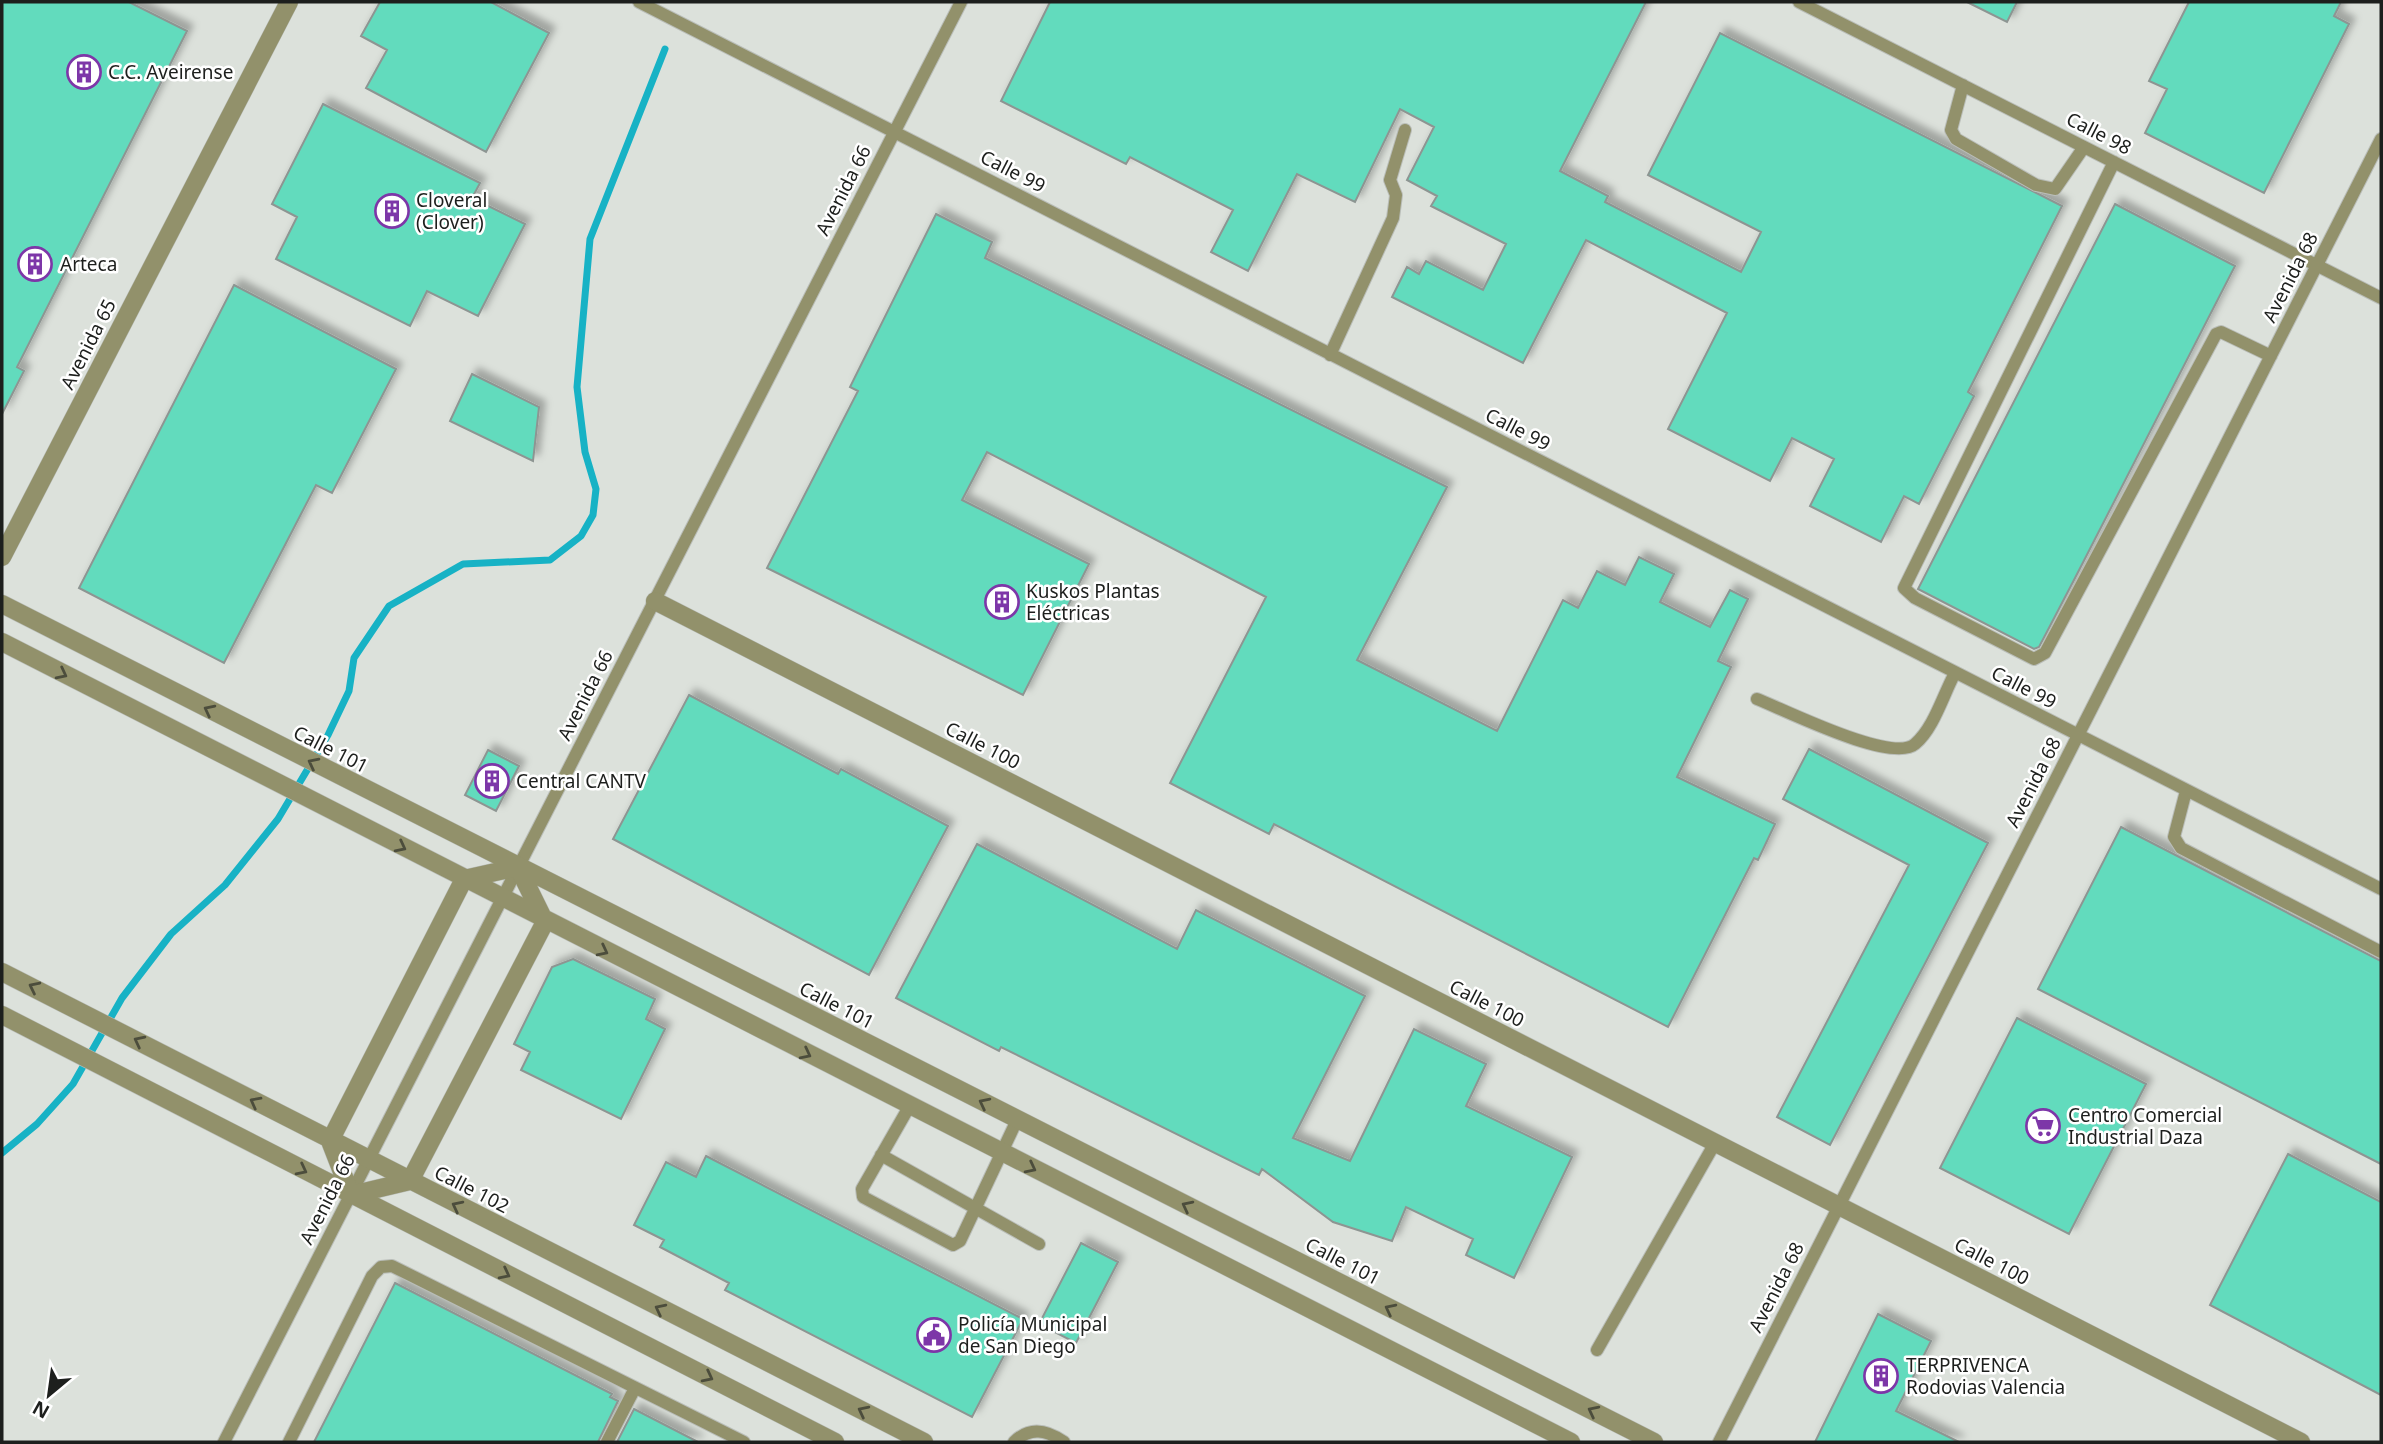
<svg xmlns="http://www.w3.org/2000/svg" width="2383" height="1444" viewBox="0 0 2383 1444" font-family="'Noto Sans',sans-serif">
<defs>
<filter id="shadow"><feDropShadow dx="6" dy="-6" stdDeviation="3.5" flood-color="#0004"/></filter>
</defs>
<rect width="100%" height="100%" fill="#dce1db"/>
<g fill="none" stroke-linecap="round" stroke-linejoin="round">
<path stroke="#17b2c5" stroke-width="7" d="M2 1153 37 1124 73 1084 122 998 171 934 225 885 278 819 328 735 349 691 354 658 389 606 463 564 550 560 581 536 593 515 596 489 585 452 577 387 590 239 665 49"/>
</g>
<path fill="#62dbbd" stroke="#8d9592" stroke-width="2" filter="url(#shadow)" d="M2 2H129L187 31 17 367 24 371 2 414Z
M380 2H491L549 33 486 152 366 88 387 50 361 36Z
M1050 2H1646L1560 171 1608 196 1605 202 1741 272 1761 232 1648 175 1720 33 2062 206 1968 392 1974 396 1919 504 1904 496 1881 542 1810 506 1834 459 1792 438 1770 481 1668 429 1727 313 1586 240 1523 363 1392 297 1407 267 1419 274 1426 261 1483 290 1506 244 1431 206 1437 196 1407 180 1434 127 1400 109 1355 202 1297 174 1248 271 1211 252 1233 210 1130 157 1126 164 1001 101Z
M1967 2H2017L2007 22Z
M2189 2H2341L2334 16 2349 24 2264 193 2145 133 2167 89 2149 81Z
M323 104 480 183 472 198 525 224 478 316 427 291 410 326 276 259 297 217 272 204Z
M2115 204 2235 266 2075 578 2039 647 2034 649 1918 589Z
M936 214 992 242 985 258 1447 487 1357 660 1497 731 1563 600 1578 608 1597 571 1625 585 1639 557 1674 574 1660 602 1710 627 1730 590 1748 599 1718 661 1731 667 1677 777 1775 824 1758 860 1754 858 1668 1027 1274 824 1269 834 1170 783 1266 597 987 452 962 500 1089 564 1023 695 767 568 858 391 850 387Z
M234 285 396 369 332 493 316 485 224 663 79 588Z
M472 374 539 407 533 461 450 421Z
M689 695 838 774 841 769 948 826 869 975 613 839Z
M1809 749 1988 843 1830 1145 1777 1117 1909 865 1783 799Z
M488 750 519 766 496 811 465 795Z
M2121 827 2381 961V1164L2038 989Z
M977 844 1177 949 1196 910 1365 996 1293 1138 1350 1161 1414 1029 1486 1064 1466 1106 1572 1157 1514 1278 1466 1255 1473 1239 1406 1207 1392 1241 1333 1222 1262 1169 1259 1175 1001 1047 999 1051 896 998Z
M573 959 655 999 646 1019 665 1029 621 1119 521 1070 530 1052 514 1044 552 967Z
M2017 1018 2146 1084 2069 1234 1940 1168Z
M2288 1154 2381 1202V1395L2210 1305Z
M706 1156 1023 1319 972 1417 725 1290 729 1283 660 1247 664 1240 634 1225 666 1162 696 1177Z
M1081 1243 1118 1262 1076 1343 1039 1324Z
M395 1283 612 1394 610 1397 618 1401 598 1442H314Z
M1878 1314 1931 1341 1896 1411 1959 1442H1815Z
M634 1409 698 1442H617Z"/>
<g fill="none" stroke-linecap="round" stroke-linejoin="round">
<g stroke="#babeb9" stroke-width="14">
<path id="service" d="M639 2 2381 889
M1799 2 2381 298
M1963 85 1951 130 1956 139 2036 185 2055 189 2084 147
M2114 162 1904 588 1915 598 2034 659 2045 653 2216 334 2221 332 2271 356
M1330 355 1393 218 1396 195 1390 180 1405 130
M1757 699C1785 710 1892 764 1915 744 1934 728 1943 695 1955 673
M2186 791 2174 837 2181 848 2381 952
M909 1107 862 1189 863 1197 953 1245 960 1241 1017 1120
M881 1155 1039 1244
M1597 1350 1715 1143
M224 1442 961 2
M289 1442 372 1276 381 1267 392 1266 744 1442
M607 1442 635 1388
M1014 1442C1030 1426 1047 1430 1064 1442
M1719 1442 2381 139"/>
</g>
<g stroke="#babeb9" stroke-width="19">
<path id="minor" d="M2 557 289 2
M655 601 2301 1442
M2 604 1654 1442
M2 642 1571 1442
M518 867 545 922 410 1181 351 1195 330 1141 464 879Z
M2 972 924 1442
M2 1015 835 1442"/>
</g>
<use href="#service" stroke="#92916b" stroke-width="12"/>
<use href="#minor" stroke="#92916b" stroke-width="18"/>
</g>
<defs><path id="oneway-chevron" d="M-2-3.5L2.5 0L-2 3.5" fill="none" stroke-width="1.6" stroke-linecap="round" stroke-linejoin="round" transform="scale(1.75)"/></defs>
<g stroke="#4c4d3c">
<use href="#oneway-chevron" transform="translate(62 674) rotate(27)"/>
<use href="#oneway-chevron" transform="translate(209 710) rotate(-153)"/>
<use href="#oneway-chevron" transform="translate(313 763) rotate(-153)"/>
<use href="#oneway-chevron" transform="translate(401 847) rotate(27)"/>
<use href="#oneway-chevron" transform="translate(603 951) rotate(27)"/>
<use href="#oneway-chevron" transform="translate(34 987) rotate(-154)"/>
<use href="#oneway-chevron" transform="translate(139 1041) rotate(-153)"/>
<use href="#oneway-chevron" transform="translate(806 1054) rotate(27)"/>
<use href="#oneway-chevron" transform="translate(255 1102) rotate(-152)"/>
<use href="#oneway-chevron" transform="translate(984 1103) rotate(-153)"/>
<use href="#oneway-chevron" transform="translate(1031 1168) rotate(27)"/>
<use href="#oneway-chevron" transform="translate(302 1170) rotate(27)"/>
<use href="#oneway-chevron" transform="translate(457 1206) rotate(-153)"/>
<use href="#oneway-chevron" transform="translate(1187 1206) rotate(-153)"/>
<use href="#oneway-chevron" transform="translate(505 1274) rotate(27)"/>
<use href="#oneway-chevron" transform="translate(660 1309) rotate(-153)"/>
<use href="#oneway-chevron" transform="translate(1390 1309) rotate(-153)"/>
<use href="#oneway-chevron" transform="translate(708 1377) rotate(27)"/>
<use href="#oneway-chevron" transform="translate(863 1411) rotate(-153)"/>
<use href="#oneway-chevron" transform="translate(1593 1411) rotate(-153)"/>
</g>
<defs>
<g id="building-ring" transform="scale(1.75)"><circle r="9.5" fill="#fff" stroke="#7d36a8" stroke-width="1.5"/><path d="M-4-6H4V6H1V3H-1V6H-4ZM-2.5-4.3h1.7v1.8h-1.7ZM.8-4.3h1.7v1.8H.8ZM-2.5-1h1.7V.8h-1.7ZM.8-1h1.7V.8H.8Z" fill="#7d36a8"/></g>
<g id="supermarket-ring" transform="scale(1.75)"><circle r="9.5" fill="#fff" stroke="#7d36a8" stroke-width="1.5"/><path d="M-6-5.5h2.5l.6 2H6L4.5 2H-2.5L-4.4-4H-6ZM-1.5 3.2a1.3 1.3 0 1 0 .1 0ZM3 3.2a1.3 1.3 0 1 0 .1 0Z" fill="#7d36a8"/></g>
<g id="civic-ring" transform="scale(1.75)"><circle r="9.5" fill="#fff" stroke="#7d36a8" stroke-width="1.5"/><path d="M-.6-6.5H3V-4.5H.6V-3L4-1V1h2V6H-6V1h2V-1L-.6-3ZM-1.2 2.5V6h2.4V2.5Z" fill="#7d36a8"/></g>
</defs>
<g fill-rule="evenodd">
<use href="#building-ring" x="84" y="72"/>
<use href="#building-ring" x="392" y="211"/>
<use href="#building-ring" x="35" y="264"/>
<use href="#building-ring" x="1002" y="602"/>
<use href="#building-ring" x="492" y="781"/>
<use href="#supermarket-ring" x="2043" y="1126"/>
<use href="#civic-ring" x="934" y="1335"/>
<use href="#building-ring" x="1881" y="1376"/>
</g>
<g text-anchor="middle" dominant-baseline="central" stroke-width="5" stroke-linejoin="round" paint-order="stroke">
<g font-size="19" fill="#1d1f1d" stroke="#fff" text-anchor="start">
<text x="108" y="72">C.C. Aveirense</text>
<text x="416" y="200">Cloveral<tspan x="416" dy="22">(Clover)</tspan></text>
<text x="60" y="264">Arteca</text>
<text x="1026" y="591">Kuskos Plantas<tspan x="1026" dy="22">Eléctricas</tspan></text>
<text x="516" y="781">Central CANTV</text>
<text x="2068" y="1115">Centro Comercial<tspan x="2068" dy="22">Industrial Daza</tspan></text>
<text x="958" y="1324">Policía Municipal<tspan x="958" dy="22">de San Diego</tspan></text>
<text x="1906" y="1365">TERPRIVENCA<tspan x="1906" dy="22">Rodovias Valencia</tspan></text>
</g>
<g font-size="19" fill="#1d1f1d" stroke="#fff">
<text transform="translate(2099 133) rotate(27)">Calle 98</text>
<text transform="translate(1013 171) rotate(27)">Calle 99</text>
<text transform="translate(843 190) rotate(-63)">Avenida 66</text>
<text transform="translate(2290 277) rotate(-63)">Avenida 68</text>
<text transform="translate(88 344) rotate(-63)">Avenida 65</text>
<text transform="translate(1518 429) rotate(27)">Calle 99</text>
<text transform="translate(2024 687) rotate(27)">Calle 99</text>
<text transform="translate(585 695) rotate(-63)">Avenida 66</text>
<text transform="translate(983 745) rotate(27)">Calle 100</text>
<text transform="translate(331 749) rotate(27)">Calle 101</text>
<text transform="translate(2033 782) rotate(-63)">Avenida 68</text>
<text transform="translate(1487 1003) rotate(27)">Calle 100</text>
<text transform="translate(837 1005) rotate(27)">Calle 101</text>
<text transform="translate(472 1189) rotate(27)">Calle 102</text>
<text transform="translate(327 1199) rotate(-63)">Avenida 66</text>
<text transform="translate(1343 1261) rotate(27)">Calle 101</text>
<text transform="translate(1992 1261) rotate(27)">Calle 100</text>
<text transform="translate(1776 1287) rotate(-63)">Avenida 68</text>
</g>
</g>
<rect width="2383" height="1444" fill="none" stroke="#1d1f1d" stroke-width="7"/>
<g transform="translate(49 1395) rotate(209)" stroke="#ffffff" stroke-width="5" paint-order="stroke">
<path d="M0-5L12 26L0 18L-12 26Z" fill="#1d1f1d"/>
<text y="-10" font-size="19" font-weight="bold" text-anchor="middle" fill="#1d1f1d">N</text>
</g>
</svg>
